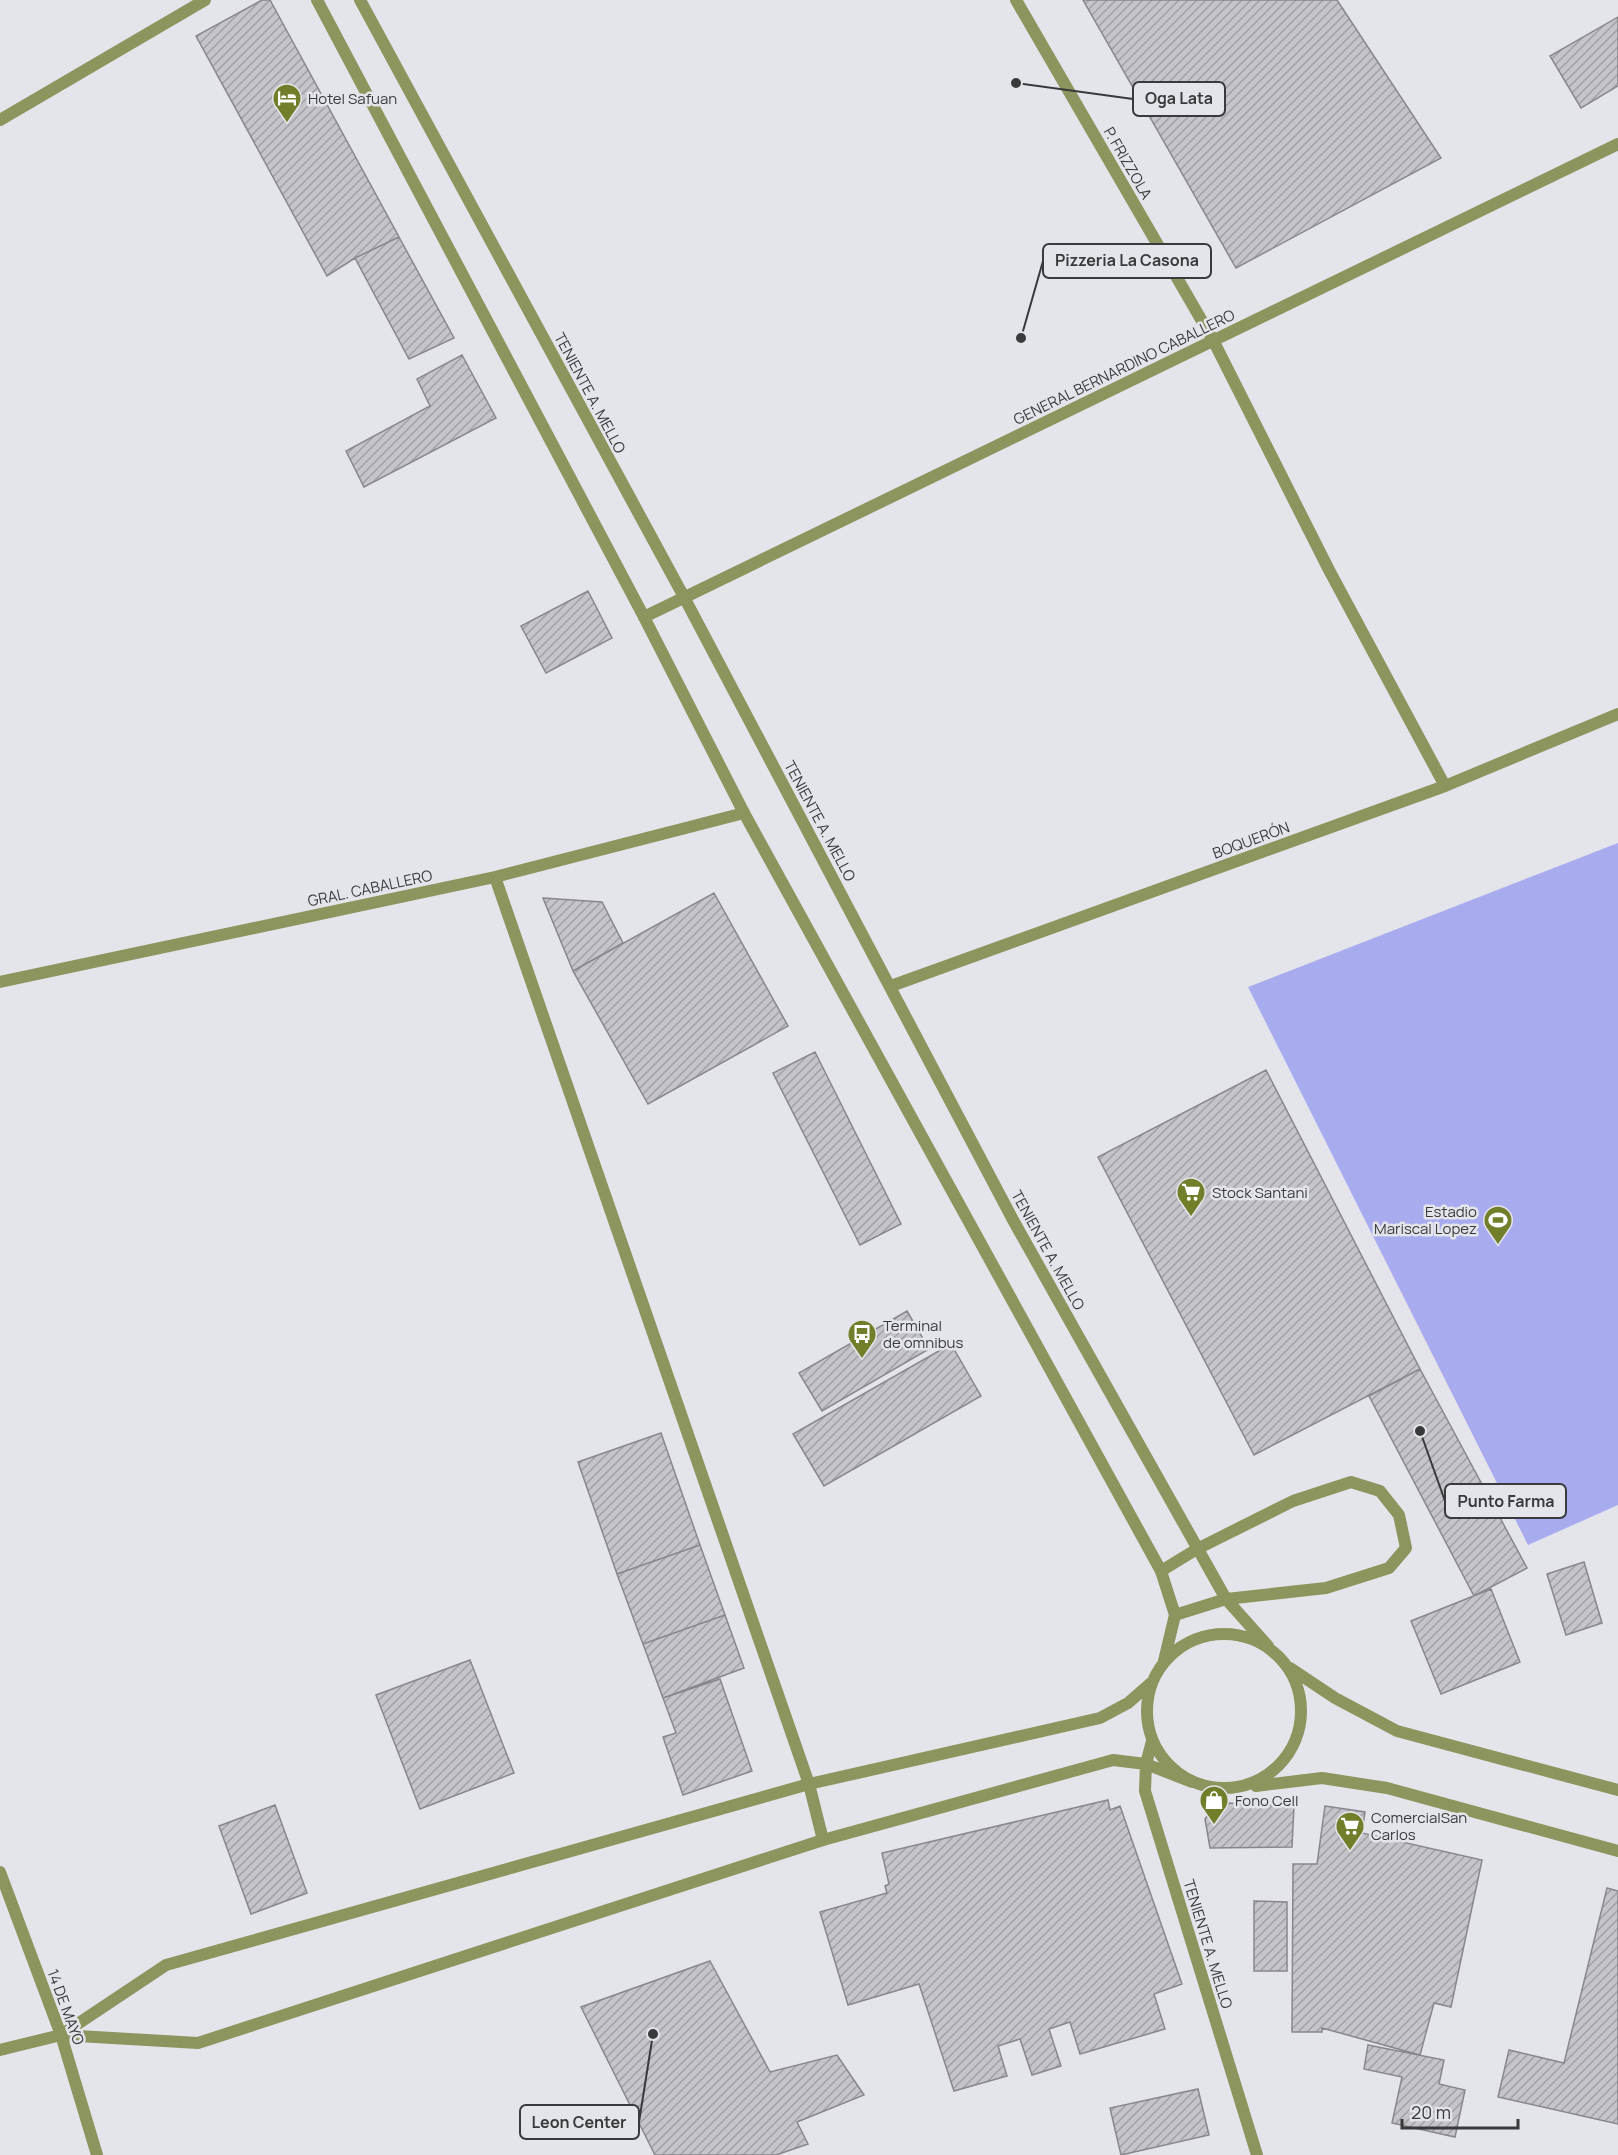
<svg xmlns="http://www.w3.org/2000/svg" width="1618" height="2155" viewBox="0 0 1618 2155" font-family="Manrope,sans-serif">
<defs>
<pattern id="building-hatch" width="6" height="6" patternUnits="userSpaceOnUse" patternTransform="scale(1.5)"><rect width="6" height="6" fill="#c4c4ca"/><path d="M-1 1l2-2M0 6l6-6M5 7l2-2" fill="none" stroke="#a0a0a5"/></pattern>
</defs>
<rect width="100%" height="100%" fill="#e4e5ea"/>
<path fill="#a8acef" d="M1618 843V1505L1528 1545 1248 987Z"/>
<path fill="url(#building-hatch)" stroke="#87878c" stroke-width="1.5" d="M262 0H270L399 237 355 258 327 276 196 36Z
M1083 0H1337L1441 158 1236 268Z
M1618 17V86L1581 108 1550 56Z
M399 237 454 338 409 359 355 258Z
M462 355 496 418 364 487 346 451 430 406 417 379Z
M588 591 612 638 546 673 521 626Z
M714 893 788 1026 648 1104 573 971Z
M543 898 602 902 623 943 573 971Z
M815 1052 901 1224 860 1245 773 1073Z
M1266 1070 1420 1369 1254 1455 1098 1157Z
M907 1311 929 1349 822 1411 799 1373Z
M951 1344 981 1396 824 1486 793 1434Z
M1420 1369 1527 1568 1474 1596 1369 1396Z
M661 1433 700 1545 617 1574 578 1462Z
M700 1545 725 1615 643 1644 617 1574Z
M1584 1562 1602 1623 1566 1635 1547 1574Z
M1491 1589 1520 1662 1441 1694 1411 1621Z
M725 1615 744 1668 663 1698 643 1644Z
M470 1660 514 1773 420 1809 376 1695Z
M720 1679 752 1771 683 1795 663 1737 676 1733 663 1698Z
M1108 1800 1110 1810 1120 1806 1182 1984 1154 1994 1165 2029 1080 2054 1070 2022 1049 2029 1061 2066 1032 2075 1020 2039 998 2046 1007 2076 954 2091 919 1984 848 2005 820 1912 887 1893 885 1886 889 1884 882 1853Z
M1227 1803 1294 1806 1292 1847 1210 1848 1205 1819 1215 1805Z
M275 1805 307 1893 251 1914 219 1826Z
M1325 1806 1365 1812 1362 1833 1482 1860 1451 2007 1434 2003 1420 2055 1322 2028V2032H1292L1293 1864H1317Z
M1607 1888 1618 1891V2124L1498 2097 1509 2050 1564 2063Z
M1254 1901 1287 1902V1971H1254Z
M710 1961 770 2072 837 2055 864 2095 797 2122 808 2144 776 2155H655L581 2007Z
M1368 2045 1444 2060 1439 2084 1465 2090 1455 2137 1392 2123 1402 2077 1364 2069Z
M1198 2089 1209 2135 1121 2155 1110 2108Z"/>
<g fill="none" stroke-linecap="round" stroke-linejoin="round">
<path stroke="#8c955e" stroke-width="12" d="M1161 1571 1197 1549 1293 1501 1351 1482 1380 1491 1399 1515 1406 1548 1389 1568 1326 1588 1226 1599 1175 1615"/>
<path stroke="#8c955e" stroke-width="12" d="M1016 0 1213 340 1329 570 1445 786
M0 120 205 0
M644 617 1618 144
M495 877 809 1784 823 1840
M0 982 495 877 744 813
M891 986 1445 786 1618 714
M1152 1741 1146 1764 1145 1791 1257 2155
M0 1872 61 2035 97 2155"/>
<path stroke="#8c955e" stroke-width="12" d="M317 0 644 617 744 813 1161 1571 1175 1615 1164 1661
M360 0 684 597 1013 1220 1226 1599 1268 1646
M1147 1711a77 77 0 1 1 154 0a77 77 0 1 1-154 0Z
M1290 1668 1335 1698 1397 1731 1618 1790
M1256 1786 1322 1778 1387 1788 1618 1851
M61 2035 166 1965 809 1784 1100 1718 1128 1703 1151 1683
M0 2050 61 2035 198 2043 823 1840 1113 1760 1146 1764 1192 1782"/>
</g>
<defs>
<g id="hotel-pin" transform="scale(1.5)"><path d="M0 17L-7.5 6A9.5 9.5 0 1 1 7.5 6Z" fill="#737e2a" stroke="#e4e5ea"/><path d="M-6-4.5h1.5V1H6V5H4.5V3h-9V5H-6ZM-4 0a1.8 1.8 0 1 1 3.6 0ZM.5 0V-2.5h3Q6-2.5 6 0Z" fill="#fff"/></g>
<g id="supermarket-pin" transform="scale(1.5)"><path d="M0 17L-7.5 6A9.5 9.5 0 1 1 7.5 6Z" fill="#737e2a" stroke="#e4e5ea"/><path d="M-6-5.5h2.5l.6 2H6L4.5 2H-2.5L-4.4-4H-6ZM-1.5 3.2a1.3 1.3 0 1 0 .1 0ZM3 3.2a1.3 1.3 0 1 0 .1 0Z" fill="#fff"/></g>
<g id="stadium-pin" transform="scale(1.5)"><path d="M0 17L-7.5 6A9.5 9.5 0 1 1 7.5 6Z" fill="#737e2a" stroke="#e4e5ea"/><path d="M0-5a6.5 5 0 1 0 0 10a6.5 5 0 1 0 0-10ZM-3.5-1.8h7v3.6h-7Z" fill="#fff"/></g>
<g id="bus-pin" transform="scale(1.5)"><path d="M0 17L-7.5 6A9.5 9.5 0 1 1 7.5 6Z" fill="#737e2a" stroke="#e4e5ea"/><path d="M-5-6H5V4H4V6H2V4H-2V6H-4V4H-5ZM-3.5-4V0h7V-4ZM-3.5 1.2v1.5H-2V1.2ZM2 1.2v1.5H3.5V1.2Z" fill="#fff"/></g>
<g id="shop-pin" transform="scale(1.5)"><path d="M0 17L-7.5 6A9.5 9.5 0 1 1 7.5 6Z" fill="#737e2a" stroke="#e4e5ea"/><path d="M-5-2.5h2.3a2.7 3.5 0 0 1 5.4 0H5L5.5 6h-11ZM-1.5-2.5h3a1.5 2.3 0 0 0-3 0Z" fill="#fff"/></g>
</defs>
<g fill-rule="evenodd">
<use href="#hotel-pin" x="287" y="98"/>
<use href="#supermarket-pin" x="1191" y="1192"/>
<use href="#stadium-pin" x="1498" y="1220"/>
<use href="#bus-pin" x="862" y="1334"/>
<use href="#shop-pin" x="1214" y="1800"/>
<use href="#supermarket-pin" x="1350" y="1826"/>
</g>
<g text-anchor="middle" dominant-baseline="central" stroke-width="5" stroke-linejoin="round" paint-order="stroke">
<g font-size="15" fill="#393a3c" stroke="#e4e5ea" text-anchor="start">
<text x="308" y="98">Hotel Safuan</text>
<text x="1212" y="1192">Stock Santani</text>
<text x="1477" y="1211" text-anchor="end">Estadio<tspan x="1477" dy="17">Mariscal Lopez</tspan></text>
<text x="883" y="1325">Terminal<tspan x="883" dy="17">de omnibus</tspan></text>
<text x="1235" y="1800">Fono Cell</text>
<text x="1371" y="1817">ComercialSan<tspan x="1371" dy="17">Carlos</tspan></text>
</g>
<g font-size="15" fill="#393a3c" stroke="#e4e5ea">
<text transform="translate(1128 163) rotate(60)">P. FRIZZOLA</text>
<text transform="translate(1124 367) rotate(-26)">GENERAL BERNARDINO CABALLERO</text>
<text transform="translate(590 393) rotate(62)">TENIENTE A. MELLO</text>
<text transform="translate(820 821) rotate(62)">TENIENTE A. MELLO</text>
<text transform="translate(1251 840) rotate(-20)">BOQUERÓN</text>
<text transform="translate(370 888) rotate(-12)">GRAL. CABALLERO</text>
<text transform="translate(1048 1250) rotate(61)">TENIENTE A. MELLO</text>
<text transform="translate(1208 1944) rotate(73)">TENIENTE A. MELLO</text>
<text transform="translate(66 2007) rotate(70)">14 DE MAYO</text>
</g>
</g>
<path fill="none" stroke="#393a3c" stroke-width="2" d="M1016 83L1133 99M1021 338L1043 261M1420 1431L1445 1501M653 2034L639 2122"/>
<g fill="#393a3c" stroke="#e4e5ea" stroke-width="2">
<circle cx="1016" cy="83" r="6"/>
<circle cx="1021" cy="338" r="6"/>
<circle cx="1420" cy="1431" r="6"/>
<circle cx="653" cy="2034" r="6"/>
</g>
<g fill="#e4e5ea" stroke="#393a3c" stroke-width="2">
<rect x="1133" y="82" width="92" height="34" rx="6"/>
<rect x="1043" y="244" width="168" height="34" rx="6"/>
<rect x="1445" y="1484" width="121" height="34" rx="6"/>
<rect x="520" y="2105" width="119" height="34" rx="6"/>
</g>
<g font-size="16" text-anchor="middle" font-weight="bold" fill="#393a3c">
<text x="1179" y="104">Oga Lata</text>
<text x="1127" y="266">Pizzeria La Casona</text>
<text x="1506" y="1507">Punto Farma</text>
<text x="579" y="2128">Leon Center</text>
</g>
<path d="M1402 2119v9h116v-9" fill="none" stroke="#393a3c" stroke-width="3"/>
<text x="1411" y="2119" font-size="18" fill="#393a3c" stroke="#e4e5ea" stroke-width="4.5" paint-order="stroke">20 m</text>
</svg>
